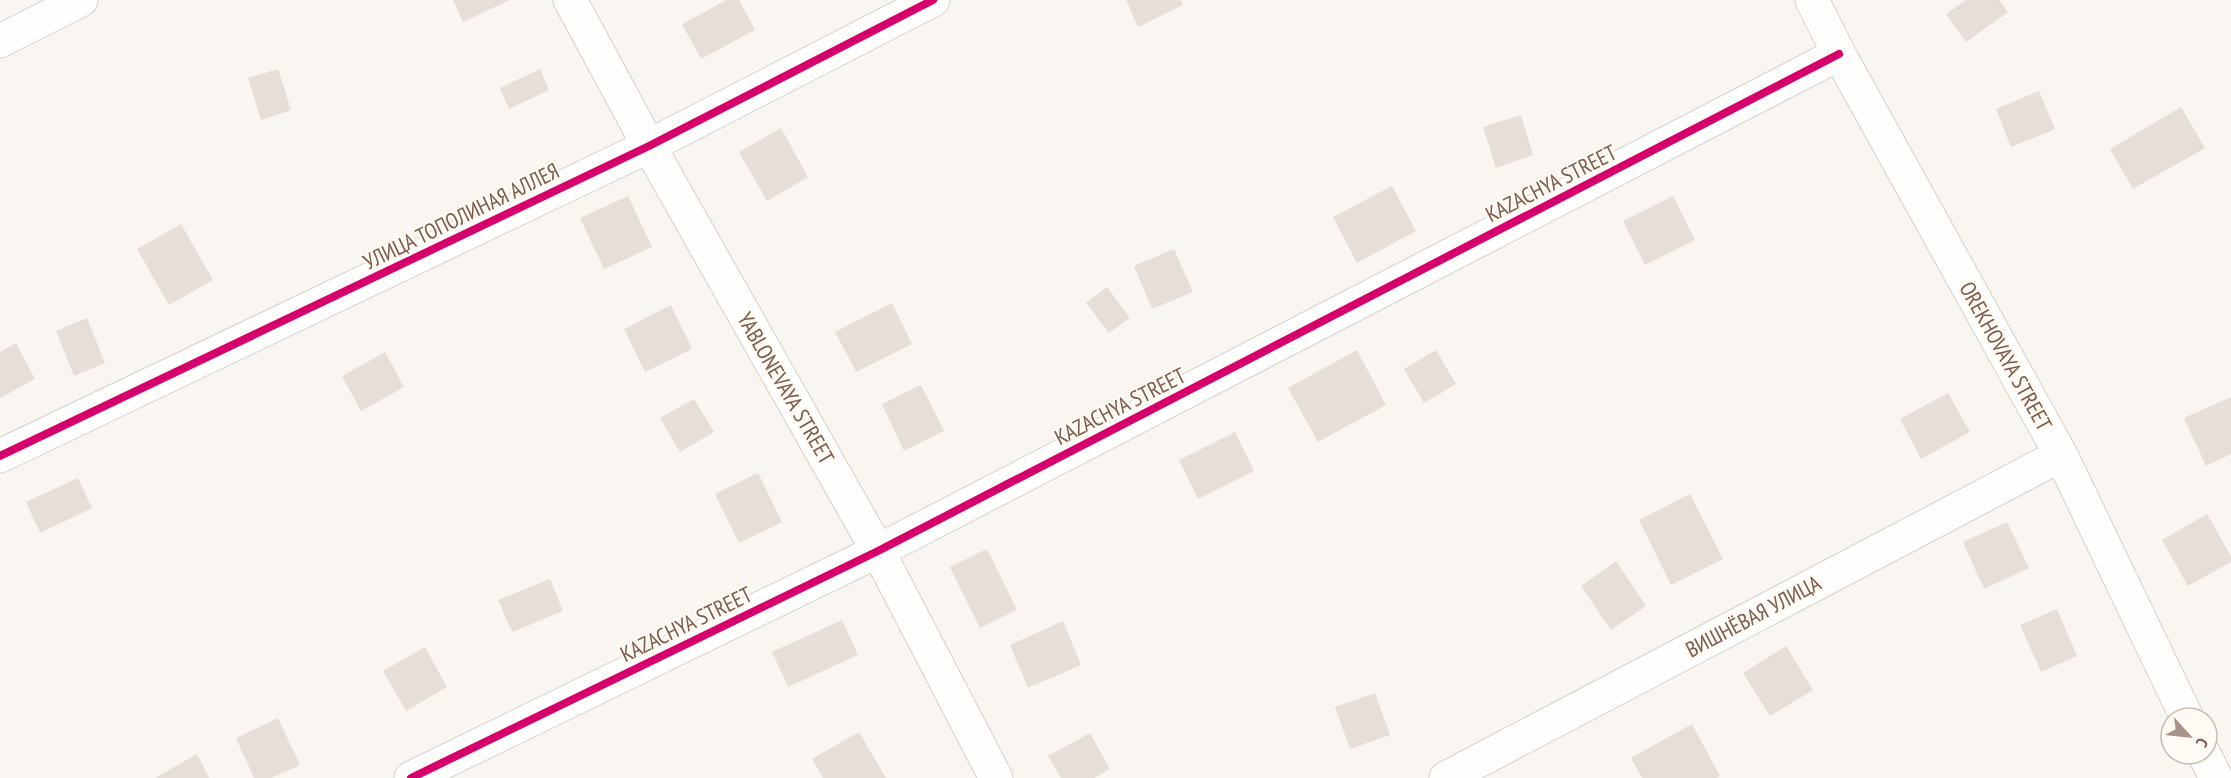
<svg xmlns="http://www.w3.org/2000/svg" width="2231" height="778" viewBox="0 0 2231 778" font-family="'PT Sans Narrow',sans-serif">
<rect width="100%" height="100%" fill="#f9f5f0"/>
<path fill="#e6ded7" d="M453 0H510L463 22Z
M727 0H739L755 30 701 59 682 24Z
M1126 0H1181L1183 5 1138 27Z
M1966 0H1999L2008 12 1966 42 1946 14Z
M278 69 291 110 261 120 248 78Z
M540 69 549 90 509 109 500 88Z
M2039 91 2055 129 2011 147 1996 109Z
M2181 107 2205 148 2133 189 2110 149Z
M1521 115 1533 155 1496 168 1483 127Z
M781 128 808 177 767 201 739 152Z
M1392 186 1416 231 1357 263 1333 217Z
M628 196 652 247 604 269 580 218Z
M1673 196 1695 240 1645 265 1623 221Z
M181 224 213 280 169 305 137 249Z
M1174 249 1193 292 1152 309 1134 266Z
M1107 287 1130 318 1109 333 1086 303Z
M892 303 912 344 856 372 835 332Z
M671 305 692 349 645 372 624 329Z
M87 318 105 363 74 376 56 331Z
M16 343 35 379 0 398V352Z
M1357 350 1386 405 1318 442 1288 388Z
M1436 350 1456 384 1424 403 1404 369Z
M385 352 404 387 361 411 342 376Z
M921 385 944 431 904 451 882 404Z
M1948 393 1970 432 1921 459 1900 419Z
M2231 397V454L2206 466 2184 418Z
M694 399 714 432 680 452 660 418Z
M1235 432 1254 471 1198 499 1179 460Z
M758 473 782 522 739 543 715 494Z
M78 478 92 508 40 533 26 502Z
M1690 494 1723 559 1671 585 1639 520Z
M2207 514 2231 556V562L2188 586 2162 540Z
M2007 522 2029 568 1984 589 1963 542Z
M987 549 1017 610 980 628 950 567Z
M1616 561 1646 606 1611 630 1581 586Z
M550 579 563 611 512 632 498 600Z
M2057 609 2077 656 2041 672 2020 625Z
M842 620 858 655 788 687 772 652Z
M1063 621 1081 665 1028 688 1010 645Z
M1786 646 1813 690 1770 716 1743 673Z
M425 647 447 687 406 711 383 671Z
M1375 693 1390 735 1350 749 1335 707Z
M278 718 300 765 271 778H254L236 738Z
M1692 724 1720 776 1716 778H1642L1631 758Z
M859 732 886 778H823L812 759Z
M1090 733 1110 769 1094 778H1061L1048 756Z
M197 754 209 778H155Z"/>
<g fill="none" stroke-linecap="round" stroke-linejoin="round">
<g stroke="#d7d1cb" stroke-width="35">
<path id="street" d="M570 0 649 146 878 551 996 778
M1812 0 1839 54 2061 455 2187 718
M0 41 81 0
M0 456 649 146 933 0
M2204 754 2216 778
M411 778 878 551 1839 54
M1446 778 2061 455"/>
</g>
<use href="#street" stroke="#fefefd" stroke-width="33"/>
<g stroke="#fffaf3" stroke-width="11">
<path id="cycleway" d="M0 456 649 146 933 0
M411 778 878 551 1839 54"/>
</g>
<use href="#cycleway" stroke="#d6006c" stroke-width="8"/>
</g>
<g text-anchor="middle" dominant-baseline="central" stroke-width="4.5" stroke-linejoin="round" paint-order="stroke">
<g font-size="22" fill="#7a5c4d" stroke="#fffaf3">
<text transform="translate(1551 183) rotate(-27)">KAZACHYA STREET</text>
<text transform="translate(461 216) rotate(-26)">УЛИЦА ТОПОЛИНАЯ АЛЛЕЯ</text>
<text transform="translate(2006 356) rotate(61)">OREKHOVAYA STREET</text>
<text transform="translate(786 388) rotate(60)">YABLONEVAYA STREET</text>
<text transform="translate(1120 406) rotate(-27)">KAZACHYA STREET</text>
<text transform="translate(1753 616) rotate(-28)">ВИШНЁВАЯ УЛИЦА</text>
<text transform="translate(686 624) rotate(-26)">KAZACHYA STREET</text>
</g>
</g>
<g transform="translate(2189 736) rotate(117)"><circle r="28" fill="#fffaf3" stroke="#cabbb1" stroke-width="1.5"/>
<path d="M0-4.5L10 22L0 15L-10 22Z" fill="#a69286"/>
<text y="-9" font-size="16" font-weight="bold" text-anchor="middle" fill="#7a5c4d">С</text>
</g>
</svg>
